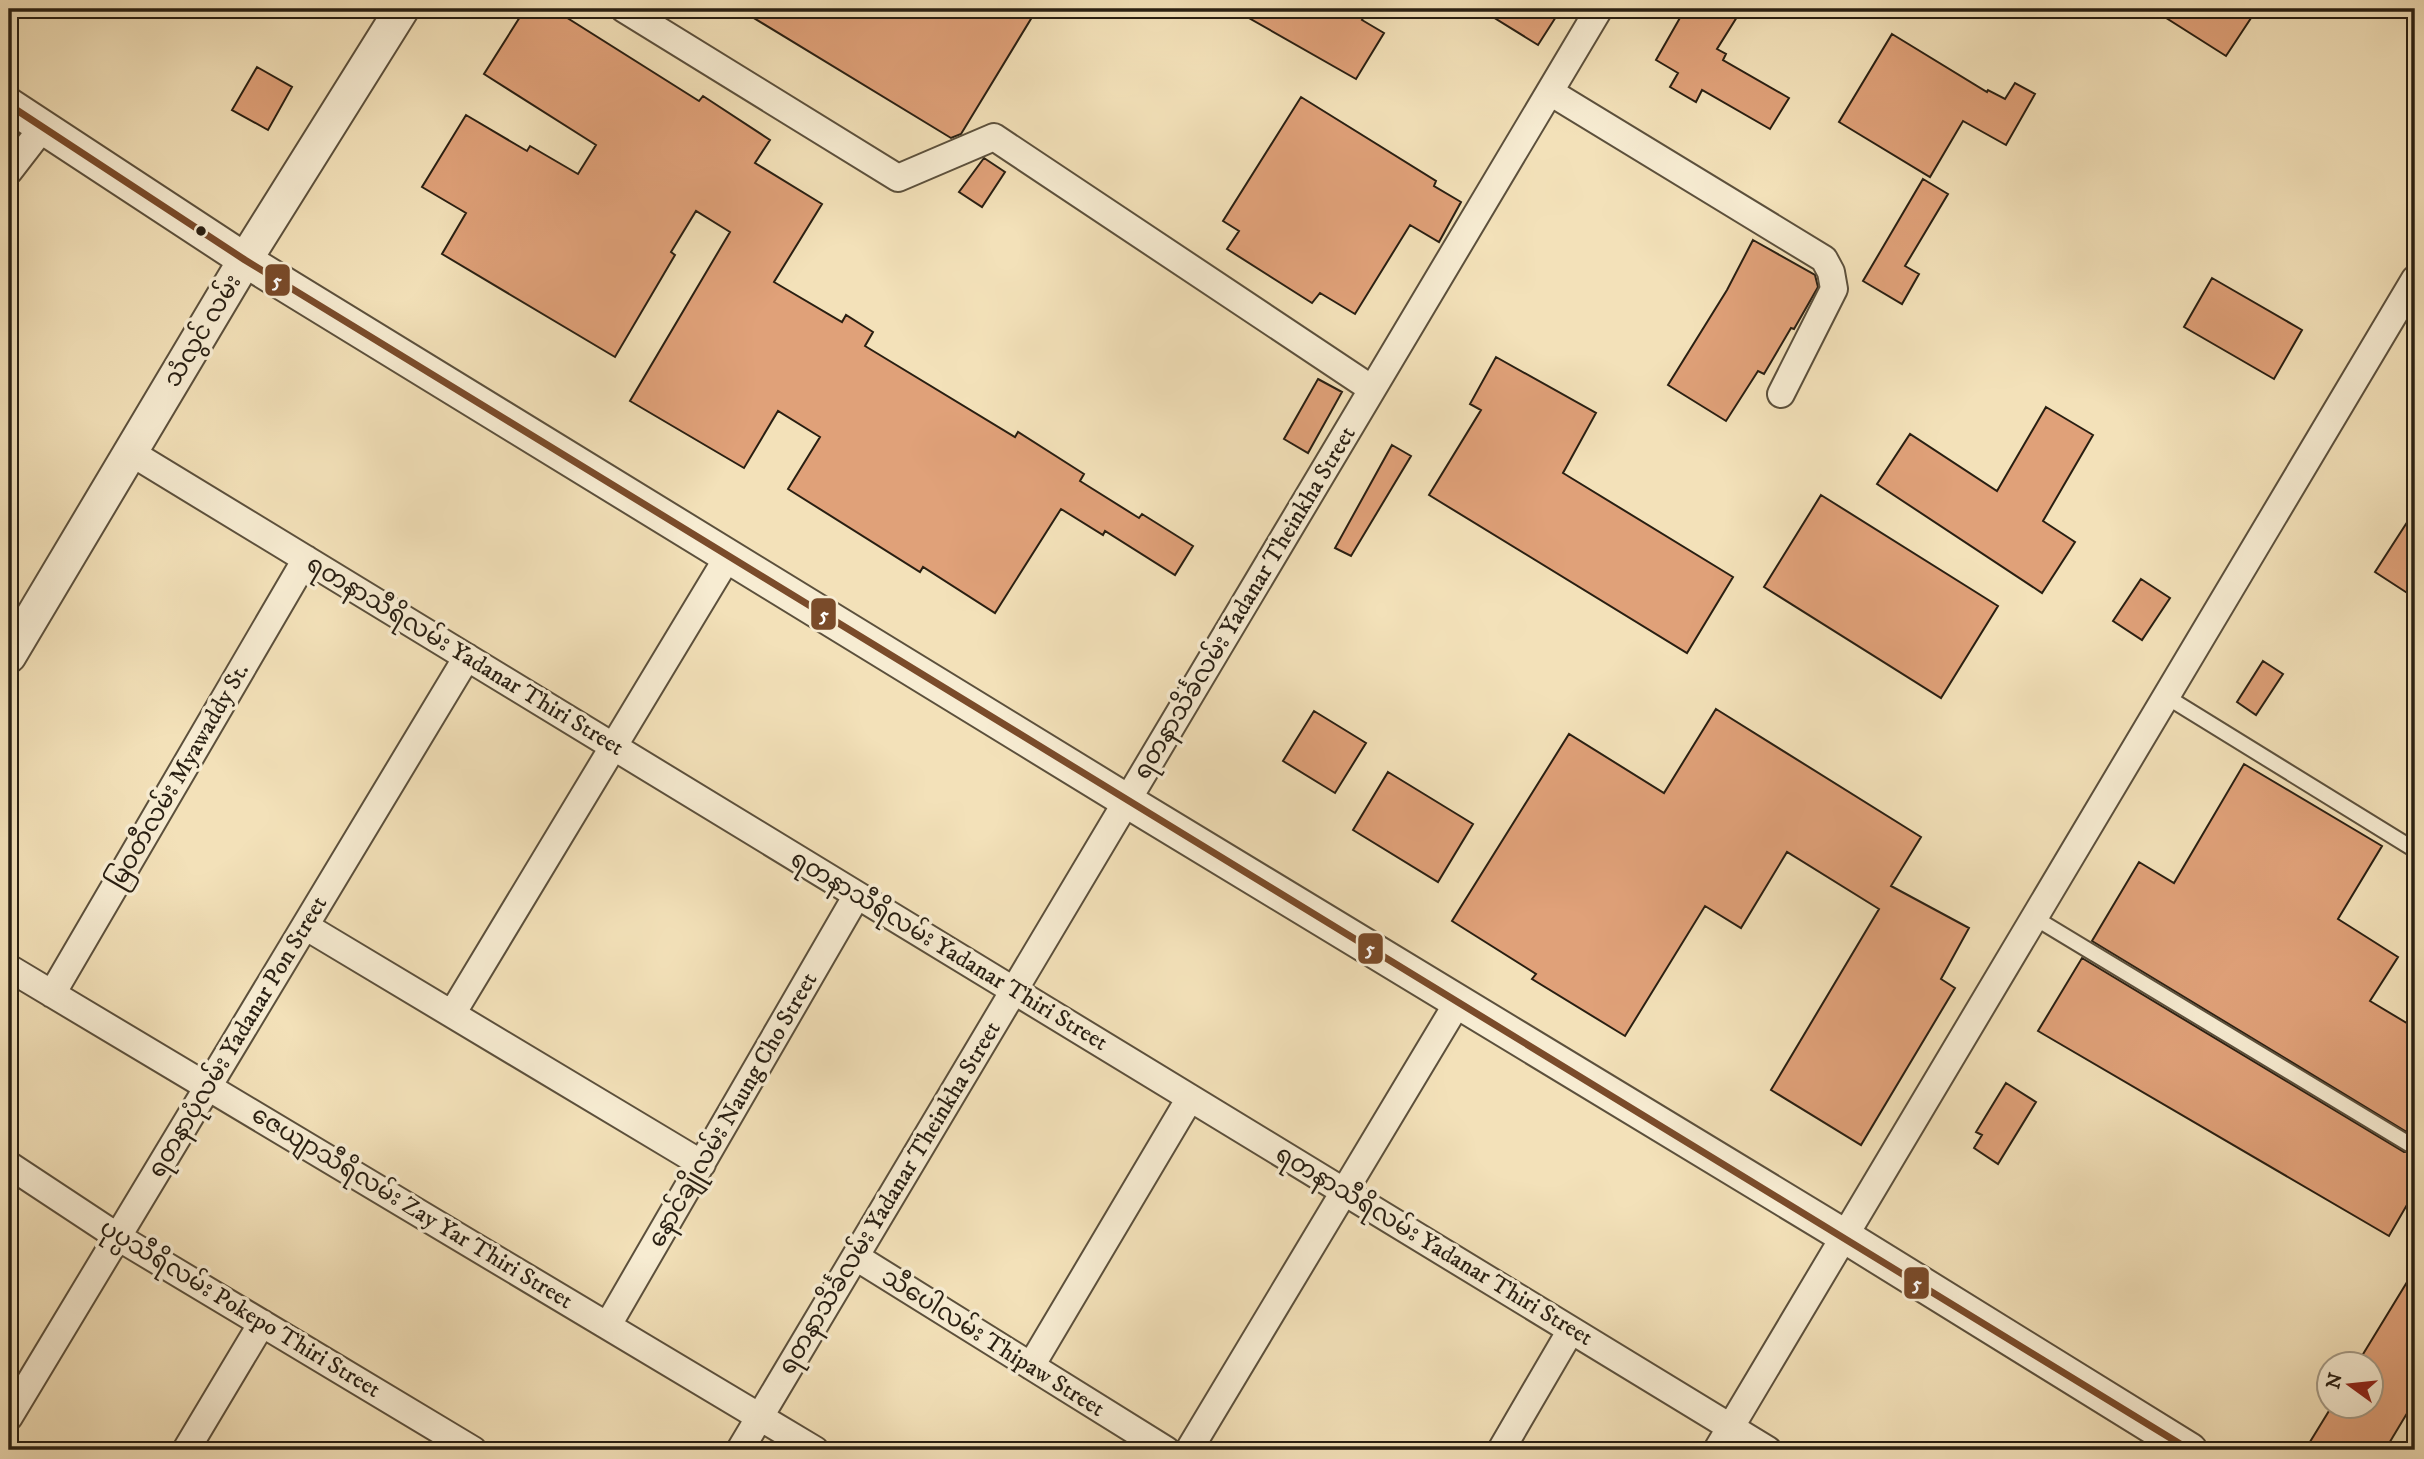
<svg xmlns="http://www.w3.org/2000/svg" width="2424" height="1459" viewBox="0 0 2424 1459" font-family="'IM FELL DW Pica','Noto Sans Myanmar',serif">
<rect width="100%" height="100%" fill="#f3e1b9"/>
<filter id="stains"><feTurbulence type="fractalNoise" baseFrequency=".00286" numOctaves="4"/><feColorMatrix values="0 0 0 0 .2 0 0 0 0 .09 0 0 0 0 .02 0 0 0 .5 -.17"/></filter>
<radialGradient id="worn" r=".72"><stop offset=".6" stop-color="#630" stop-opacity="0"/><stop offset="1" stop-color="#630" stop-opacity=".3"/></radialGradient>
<path fill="#e0a179" stroke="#291f12" stroke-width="2" d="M525 9H553L699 101 703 96 770 140 755 163 822 204 774 282 842 322 846 315 873 332 865 346 1015 437 1018 432 1084 474 1080 481 1139 518 1142 514 1193 546 1175 575 1105 531 1103 535 1061 509 995 613 923 567 920 572 788 489 820 437 778 411 744 468 630 401 730 232 696 211 671 252 675 255 615 357 442 254 466 213 422 187 466 115 527 151 530 146 578 174 596 145 484 74Z
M739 9H1037L961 134 951 138Z
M1233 9H1368L1362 20 1384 33 1356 79Z
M1480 9H1561L1538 45Z
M1685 9H1742L1717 49 1726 54 1723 60 1789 98 1770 129 1702 90 1696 102 1670 87 1678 73 1656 60Z
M2152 9H2257L2226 56Z
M1892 34 1987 92 1988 90 2005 99 2015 83 2035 94 2006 145 1963 121 1930 177 1839 122Z
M257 67 292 87 268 130 232 110Z
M1301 97 1436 181 1434 186 1461 202 1439 242 1410 225 1355 314 1320 293 1312 303 1227 249 1239 231 1223 221Z
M984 158 1005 172 982 207 959 192Z
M1923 179 1948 194 1905 266 1919 274 1902 304 1863 281Z
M1753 240 1815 275 1818 287 1794 329 1791 328 1764 374 1758 371 1726 421 1668 385 1727 290Z
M2212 278 2302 330 2274 379 2184 327Z
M1496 357 1596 413 1563 473 1733 577 1687 653 1429 495 1481 410 1470 404Z
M1318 379 1342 392 1308 453 1284 439Z
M2046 407 2093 435 2043 521 2075 542 2042 593 1877 484 1910 434 1997 491Z
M1392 445 1411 456 1351 556 1335 548Z
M1821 495 1998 606 1941 698 1764 587Z
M2415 510V598L2375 572Z
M2141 579 2170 598 2142 640 2113 621Z
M2263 661 2283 674 2256 715 2237 702Z
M1716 709 1921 837 1891 886 1969 928 1941 979 1955 988 1861 1145 1771 1090 1879 909 1787 852 1741 928 1705 906 1625 1036 1532 979 1536 974 1452 921 1569 734 1664 793Z
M1314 711 1366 743 1335 793 1283 761Z
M2244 764 2382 846 2338 919 2398 957 2370 1001 2415 1028V1137L2092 941 2139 862 2174 883Z
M1388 772 1473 824 1438 882 1353 830Z
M2082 958 2404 1152 2415 1151V1191L2389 1236 2038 1031Z
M2006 1083 2036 1102 1998 1164 1974 1148 1982 1135 1976 1132Z
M2415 1269V1400L2385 1450H2305L2332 1406H2371V1364H2357Z"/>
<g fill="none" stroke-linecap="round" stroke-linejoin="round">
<g stroke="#5c503c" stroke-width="18">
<path id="service" d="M2167 697 2415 850
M2035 918 2409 1144"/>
</g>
<g stroke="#5c503c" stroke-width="30">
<path id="minor" d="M624 9 898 178 994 137 1372 389
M1550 92 1824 259 1831 272 1834 289 1781 394
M9 171 43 127
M130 452 1768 1450
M305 926 702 1164
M9 968 815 1450
M52 994 306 559
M452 1014 729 555
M9 1165 118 1237 473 1450
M856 1257 1166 1450
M608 1325 857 895
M1031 1366 1190 1098
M9 1417 467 657
M186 1450 262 1323
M740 1450 1599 9
M1189 1450 1458 1002
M1501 1450 1571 1330
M1717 1450 2415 279"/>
</g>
<g stroke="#5c503c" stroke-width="37">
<path id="tertiary" d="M9 105 245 260 1127 801 1846 1237 2190 1450
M9 656 245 260 402 9"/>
</g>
<use href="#service" stroke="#f7ecd2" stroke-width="14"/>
<use href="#minor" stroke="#f7ecd2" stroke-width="26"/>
<use href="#tertiary" stroke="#f7ecd2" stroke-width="33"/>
<g stroke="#f7ecd2" stroke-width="12">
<path id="bus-1" d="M9 105 245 260 2190 1450"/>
</g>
<use href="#bus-1" stroke="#7a4b2a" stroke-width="7"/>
</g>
<circle fill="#291f12" stroke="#f7ecd2" stroke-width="2.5" cx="201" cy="231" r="6"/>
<g text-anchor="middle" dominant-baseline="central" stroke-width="7" stroke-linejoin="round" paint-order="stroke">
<g font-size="24" fill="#291f12" stroke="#f7ecd2">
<text transform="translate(203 331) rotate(-59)">သံလွင် လမ်း</text>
<text transform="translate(1245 603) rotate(-59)">ရတနာသိင်္ခလမ်း Yadanar Theinkha Street</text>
<text transform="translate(465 656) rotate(31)">ရတနာသီရိလမ်း Yadanar Thiri Street</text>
<text transform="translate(179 776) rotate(-60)">မြဝတီလမ်း Myawaddy St.</text>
<text transform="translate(949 951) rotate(31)">ရတနာသီရိလမ်း Yadanar Thiri Street</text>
<text transform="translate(238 1037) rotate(-59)">ရတနာပုံလမ်း Yadanar Pon Street</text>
<text transform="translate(733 1110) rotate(-60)">နောင်ချိုလမ်း Naung Cho Street</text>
<text transform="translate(890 1198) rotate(-59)">ရတနာသိင်္ခလမ်း Yadanar Theinkha Street</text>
<text transform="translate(412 1208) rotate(31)">ဇေယျာသီရိလမ်း Zay Yar Thiri Street</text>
<text transform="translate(1434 1246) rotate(31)">ရတနာသီရိလမ်း Yadanar Thiri Street</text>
<text transform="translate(240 1309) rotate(31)">ပုပ္ပသီရိလမ်း Pokepo Thiri Street</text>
<text transform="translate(993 1343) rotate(32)">သီပေါလမ်း Thipaw Street</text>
</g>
</g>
<g stroke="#f7ecd2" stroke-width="2.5">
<rect x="264" y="263" width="27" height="34" rx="7" fill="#7a4b2a"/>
<rect x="810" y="597" width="27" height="34" rx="7" fill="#7a4b2a"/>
<rect x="1357" y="932" width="27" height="33" rx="7" fill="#7a4b2a"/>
<rect x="1903" y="1266" width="27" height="34" rx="7" fill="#7a4b2a"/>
</g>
<g font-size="19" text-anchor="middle" font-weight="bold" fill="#fff">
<text x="277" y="287">5</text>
<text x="824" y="621">5</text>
<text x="1370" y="955">5</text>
<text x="1917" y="1290">5</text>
</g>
<rect width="2424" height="1459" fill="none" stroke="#f3e1b9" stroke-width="35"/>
<rect x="10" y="10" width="2403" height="1438" fill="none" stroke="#291f12" stroke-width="3.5"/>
<rect x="18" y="18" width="2389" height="1424" fill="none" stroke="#291f12" stroke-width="2"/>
<g transform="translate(2350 1385) rotate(285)"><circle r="33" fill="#f7ecd2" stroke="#a59a85" stroke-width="2"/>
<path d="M0-5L12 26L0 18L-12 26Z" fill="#8f2418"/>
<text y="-10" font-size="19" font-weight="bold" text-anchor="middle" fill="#291f12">N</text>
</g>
<rect width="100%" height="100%" filter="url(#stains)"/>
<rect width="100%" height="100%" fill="url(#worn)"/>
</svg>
